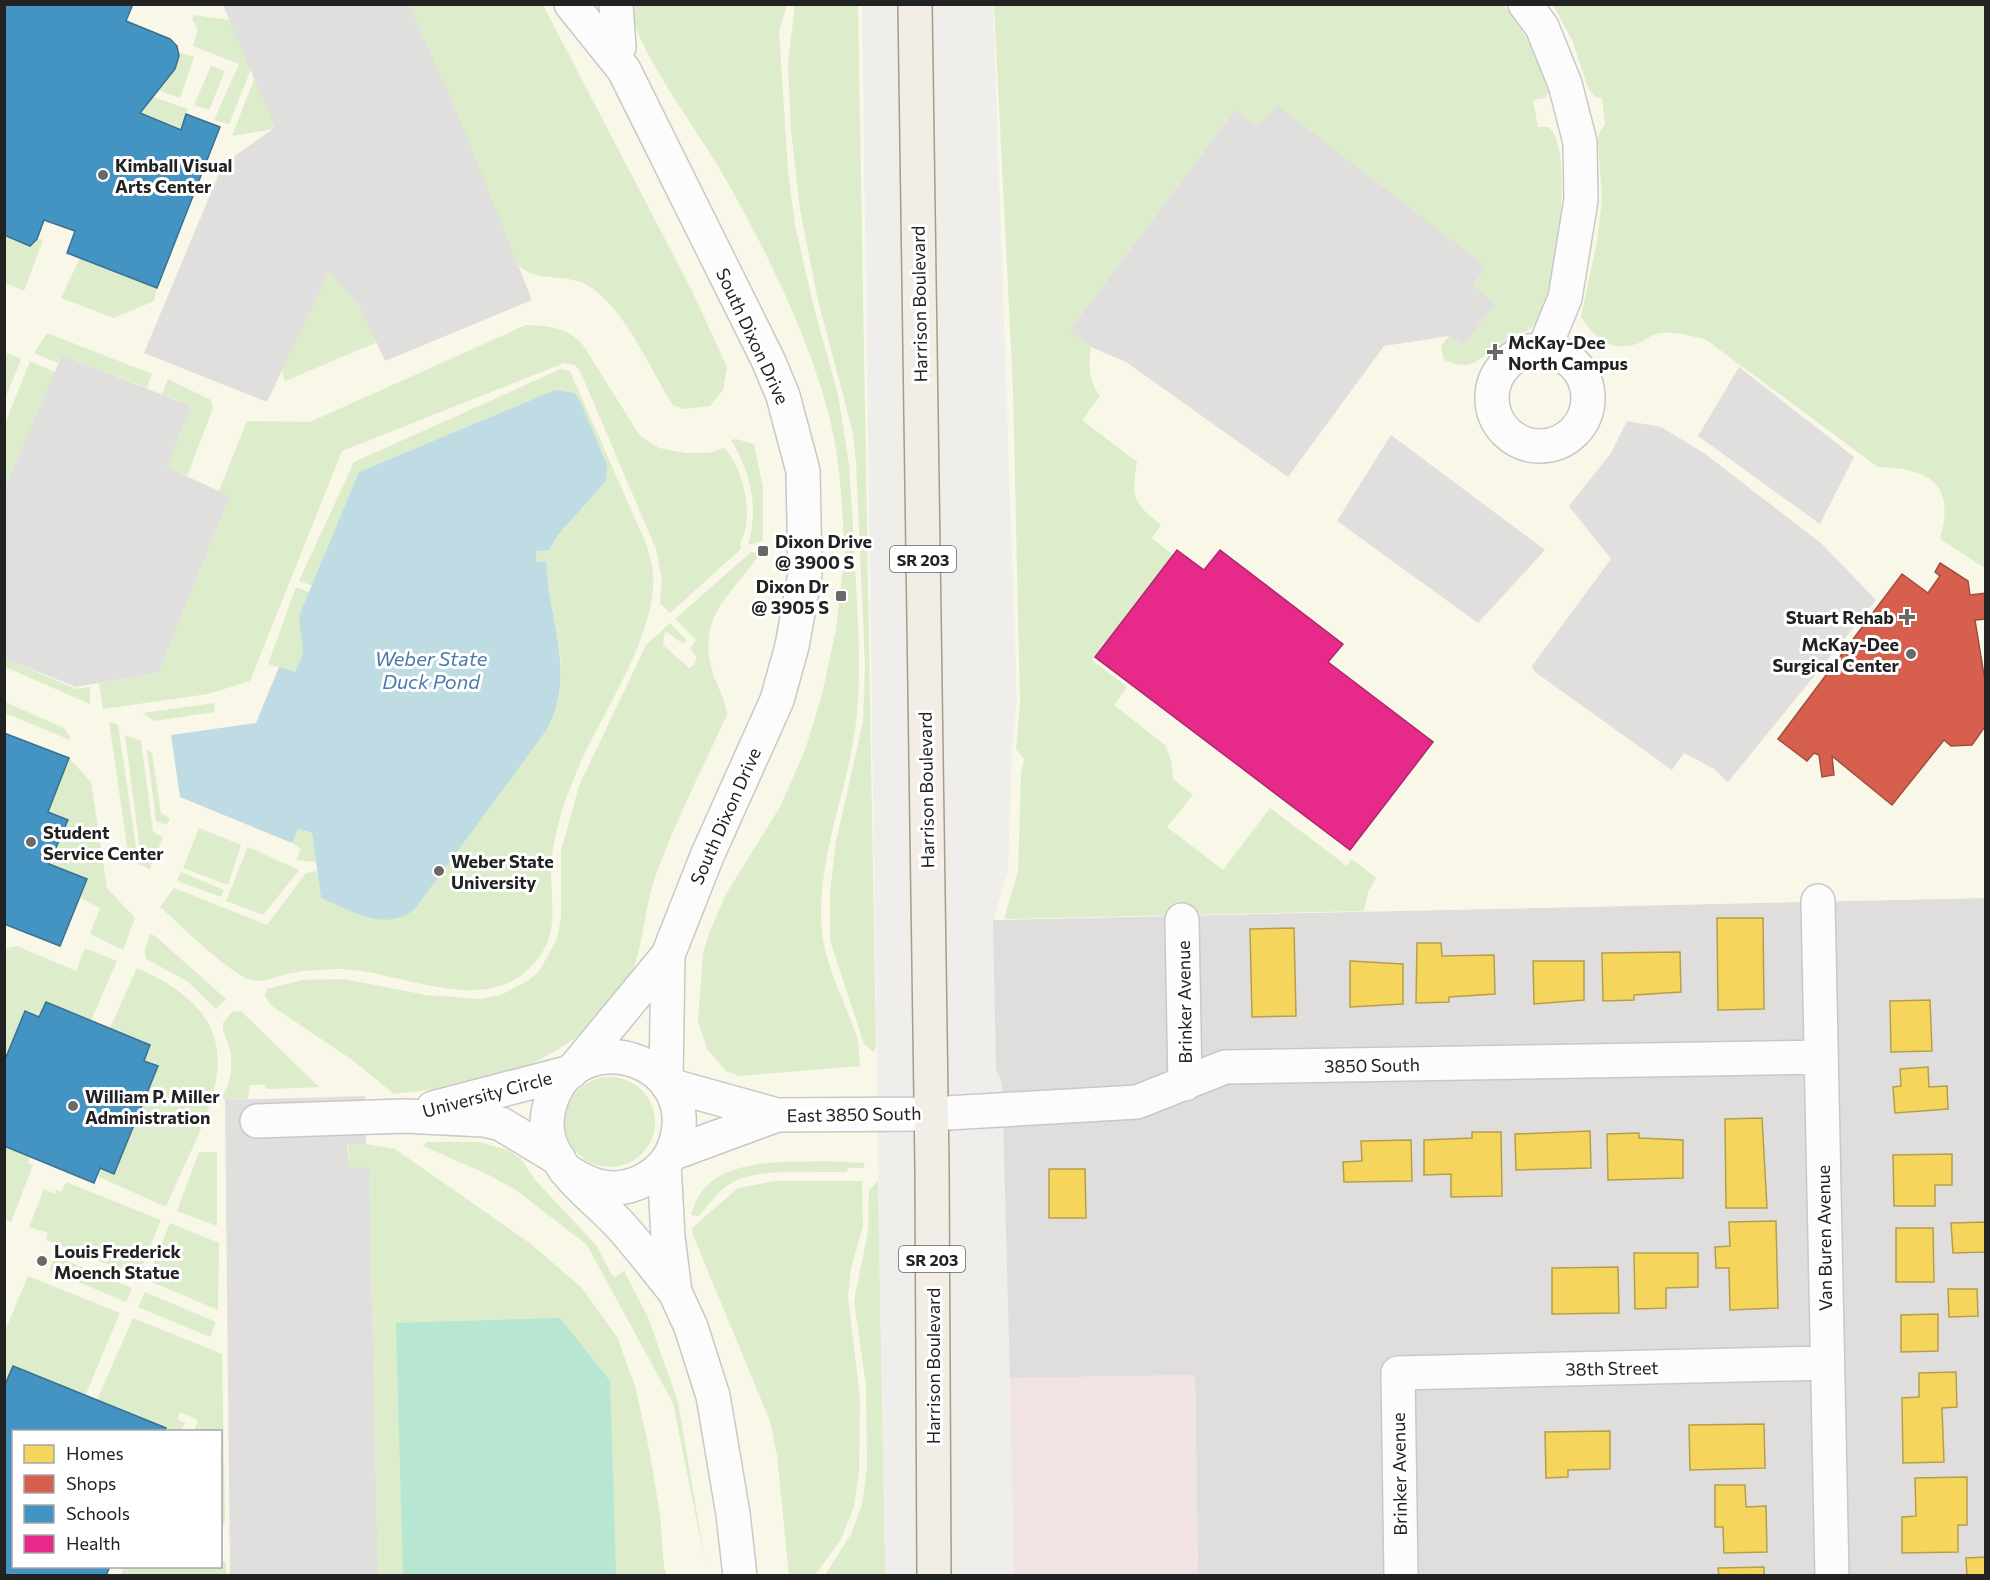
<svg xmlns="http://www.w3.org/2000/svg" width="1990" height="1580" viewBox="0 0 1990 1580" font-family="Commissioner,sans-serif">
<rect width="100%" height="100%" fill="#f0eeeb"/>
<path fill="#dfdedc" d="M1985 898V1575H1198L1195 1375 1010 1378 1002 1083 996 1069 993 920Z"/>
<path fill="#f1e3e1" d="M1195 1375 1198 1575H1014L1010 1378Z"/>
<path fill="#f8f7e8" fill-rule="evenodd" d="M5 5H862L884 1575 5 1576ZM14 1432H220V1566H14Z
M993 5H1985V898L993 920 1008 872 1012 750 1017 699Z"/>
<path fill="#ddeccb" d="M409 5H543L691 289 727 367 723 390 710 406 684 409 673 405C649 368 623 302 583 283 562 274 535 282 518 265Z
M627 5H787L779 32 788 171 795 225 814 308 838 395 849 464 854 543 844 541C842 503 840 466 832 428 814 345 760 236 716 163 685 112 645 61 627 5Z
M795 5H858L876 1047 873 1052 864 1044 830 940V892L836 842 863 722 865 664 856 462 853 433 817 296 800 209 791 130 788 63Z
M994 5H1504L1536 52 1549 92 1545 98 1533 100 1538 127H1548C1576 145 1555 291 1539 319 1530 335 1510 336 1497 346 1476 362 1472 371 1444 360L1441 346 1449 336 1495 304 1235 110 1069 331 1091 347C1088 367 1089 380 1100 396L1082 420 1137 462C1131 499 1133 502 1161 525L1152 538 1173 555 1092 660 1127 687 1114 705 1165 745 1171 760 1173 779 1193 795 1167 827 1223 870 1270 808 1347 866 1352 859 1376 878 1368 892 1364 911 1004 919 1018 871 1021 774 1024 759 1016 749 1020 704 1013 388Z
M1553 5H1985V568L1940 539C1956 482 1929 469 1878 467L1705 339C1688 336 1678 331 1660 333 1652 334 1646 340 1639 343 1610 353 1596 339 1581 317L1597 241 1602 199 1598 139 1599 133 1605 125 1602 98 1595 97 1589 90 1572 40Z
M194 15 230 20 251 69 229 124 214 120 239 64 193 46 198 29 192 19Z
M179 52 194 57 180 98 158 90 175 69Z
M211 66 225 71 209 110 194 105Z
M255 77 274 122 273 129 232 136Z
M153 97 188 109 181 130 140 113Z
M4 235 43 240 24 291 5 283Z
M80 258 157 288 154 301 114 318 61 298Z
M329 271 359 305 376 338 375 343 285 381 282 371Z
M526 325C549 326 567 327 583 345L640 436 659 448 686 453H709L724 448C742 467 751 504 745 531 743 538 739 541 741 549L670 613 660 603 662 580 656 549 580 371 575 365 564 363 342 451 250 681 208 694 103 709 99 683 159 672 230 496 219 491 247 421 310 422Z
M47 333 152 374 147 388 62 355 58 363 34 353Z
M7 353 21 359 5 399V361Z
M30 361 55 372 5 487V424Z
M561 369 570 371 647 546C649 555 652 564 653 573 658 632 603 712 579 766 566 796 556 824 552 857 548 887 560 924 543 951 497 1025 408 972 342 969 326 969 307 970 292 973 279 975 265 983 252 980 231 976 178 922 160 907L174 888 267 925 306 873 317 871 321 898C350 910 386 932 415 909L546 731C579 674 548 621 546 561L537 562 536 550H549L557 536 606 481 555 390 359 472 314 586 299 581 354 462Z
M168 379 211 400 213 408 187 476 165 467 191 406 162 394Z
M736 439 754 444 763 487V541L748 545C759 508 751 473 731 440Z
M854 548C857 608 863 671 855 730 846 793 820 853 821 917 822 962 842 994 856 1034 859 1044 859 1056 860 1066L739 1076 726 1071 707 1049 698 1021 703 953 710 931 726 894 780 807 805 750 822 695 836 629 845 551Z
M751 552 760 553C737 590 700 610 710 662 713 681 725 695 727 715 702 769 675 822 655 877 644 909 644 944 631 974 624 989 614 999 604 1011 550 1072 471 1086 394 1094L351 1059 272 1006 265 996 267 989 303 980 344 979 426 995 479 999 501 995 529 980 540 970 557 939 561 918V851L579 786 646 645 670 623 687 641 682 643 665 631 663 645 689 668 694 665 697 658 690 648 696 640 675 619Z
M296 587 311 593 300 616 303 654 295 673 268 664Z
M5 658 76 689 90 687V704L5 667Z
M5 702 64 728 70 736V740L5 713Z
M214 703 215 712 154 721 143 713Z
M109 721 118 725 137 854 152 861 150 869 129 860Z
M125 735 141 741 153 832 163 837 156 855 140 849Z
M147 750 152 753 161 813 170 818 167 825 156 821Z
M69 758 91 782 107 888 135 918 123 950 90 934 100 908 80 898 87 879 49 864 68 820 48 812Z
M199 828 241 845 228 885 183 868Z
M298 829 312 834 316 862 296 860 301 849 292 843Z
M248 847 299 870 263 915 226 901Z
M181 872 224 890 221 897 177 881Z
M150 934 155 936 226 999 216 1009 187 981 146 959 145 949Z
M17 946 76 971 85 948 117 961 91 1020 46 1002 39 1017 25 1011 5 1062 4 955 7 948Z
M137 968C270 1026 208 1108 166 1207L97 1176 100 1168 114 1173 158 1067 144 1061 150 1045 110 1028Z
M241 1011 319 1087 271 1089H266L265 1085H250L248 1099 225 1100 222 1096C231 1084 233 1065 230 1050 228 1041 222 1033 223 1023L232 1012Z
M565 1122a45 45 0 1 1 90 0a45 45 0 1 1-90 0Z
M427 1142H478L508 1150 521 1159 536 1181 596 1245 612 1275 615 1277 624 1271 648 1317 678 1402 706 1567 673 1403 587 1245 516 1190 491 1176 423 1146Z
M348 1144H366L395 1149 531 1244 582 1288 617 1337 635 1386 649 1449 660 1514 664 1567 667 1575H378L369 1169 349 1168Z
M4 1146 30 1156 28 1163 33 1165 11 1222 5 1220Z
M199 1152H217V1226L177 1211Z
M824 1161 865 1163 863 1168H848L847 1172C816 1173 758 1167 731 1183 719 1190 708 1205 699 1216L691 1215C706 1156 775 1163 824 1161Z
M776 1181H862L863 1226 851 1268 848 1297 860 1398 859 1471 854 1507 840 1541 815 1575H789L777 1455 770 1421 693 1235 692 1228 738 1188Z
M878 1181 885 1575H825L851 1534 862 1505 867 1467 866 1385 854 1301 868 1231 869 1190Z
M66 1182 161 1220 138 1276 46 1240 48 1233 29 1227 44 1189 55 1194 56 1190 61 1192Z
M170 1223 219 1243 218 1310 147 1280Z
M55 1256 132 1288 126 1302 49 1270Z
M28 1276 120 1313 85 1396 5 1387V1331Z
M145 1292 216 1322 210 1337 138 1307Z
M133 1318 222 1354 225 1521 221 1530 220 1432 194 1431 198 1420 180 1412 177 1419 185 1423 181 1431H164L166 1429 97 1400Z
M221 1560 226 1562V1575H120L124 1567 220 1566Z"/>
<path fill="#b7e6d2" d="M560 1318 610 1381 616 1575H403L396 1323Z"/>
<path fill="#e0dfde" d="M223 5H409L458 115 532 300 385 361 359 305 329 272 267 402 144 353 223 164 273 129 274 125Z
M1277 105 1485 266 1473 286 1495 304 1464 344 1449 336 1384 346 1288 477 1126 362 1091 347 1069 331 1235 110 1258 127Z
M62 355 191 406 166 467 230 496 159 672 76 687 4 658 5 487Z
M1739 367 1854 457 1820 524 1698 436Z
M1627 421 1661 427 1704 453 1822 544 1876 600 1728 782 1714 769 1684 753 1672 770 1535 672 1532 666 1611 559 1569 506 1611 453Z
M1391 435 1545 550 1478 623 1337 521Z
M365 1096 366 1144H347L349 1167 369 1168 378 1575H230L225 1100Z"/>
<path fill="#bfdbe3" d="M555 390 574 393 579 399 607 465 606 481 557 536 549 550 536 551 537 562 546 561C548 619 578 676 546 731L415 909C385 933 352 911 321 898L312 833 298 829 292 843 180 797 171 735 256 723 279 667 295 672 303 654 299 616 359 472Z"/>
<path fill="#f6d55c" stroke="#b69f4b" stroke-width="1.5" d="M1717 918H1763L1764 1009 1718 1010Z
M1294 928 1296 1016 1252 1017 1250 929Z
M1417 943H1441L1442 956 1494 955 1495 994 1449 997V1002L1416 1003Z
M1680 952 1681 992 1634 995V1000L1603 1001 1602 953Z
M1350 961 1403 964V1004L1350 1007Z
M1533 961H1584V1000L1534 1004Z
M1930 1000 1932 1051 1891 1052 1890 1001Z
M1928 1067 1929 1087 1947 1086 1948 1109 1895 1113 1893 1087 1901 1086 1900 1069Z
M1762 1118 1767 1208H1726L1725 1119Z
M1590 1131 1591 1168 1516 1170 1515 1134Z
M1472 1132H1501L1502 1196 1451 1197V1174L1424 1175V1140L1472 1138Z
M1639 1133V1138L1683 1140V1178L1608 1180 1607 1134Z
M1411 1140 1412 1181 1344 1182 1343 1162 1362 1161 1361 1141Z
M1952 1154V1185H1935V1206H1894L1893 1155Z
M1049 1169H1085L1086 1218H1049Z
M1776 1221 1778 1308 1730 1310 1729 1268H1716L1715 1247 1730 1246 1729 1222Z
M1986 1222V1252L1953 1253 1951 1223Z
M1896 1228H1933L1934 1282H1896Z
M1634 1253H1698V1287L1666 1288V1308L1635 1309Z
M1618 1267 1619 1313 1552 1314V1268Z
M1948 1289H1977L1978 1316 1949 1317Z
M1938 1314V1351L1901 1352V1315Z
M1956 1372 1957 1407 1942 1408 1944 1462 1903 1463 1902 1398 1919 1397V1373Z
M1764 1424 1765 1468 1690 1470 1689 1425Z
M1610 1431V1469L1568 1470V1477L1546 1478 1545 1432Z
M1967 1477V1525H1958V1552L1902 1553V1517L1916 1516 1915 1478Z
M1715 1485H1745L1746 1507 1766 1506 1767 1552 1724 1553 1723 1527H1715Z
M1986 1557V1576H1967L1966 1558Z
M1764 1567V1576H1719L1718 1568Z"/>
<path fill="#d6604d" stroke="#a04d40" stroke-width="1.5" d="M1940 563 1968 581 1970 595 1986 593V619L1975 620 1986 687V725L1972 745 1951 746 1944 740 1892 805 1832 756 1834 775 1822 777 1819 755 1814 753 1807 761 1778 739 1902 574 1928 593 1940 576 1935 572Z"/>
<path fill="#4393c3" stroke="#397193" stroke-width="1.5" d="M4 4H133L126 21 170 39 177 46 179 56 175 69 140 113 181 130 186 114 220 127 157 288 67 253 75 231 44 220 37 239 30 246 4 235Z
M4 733 69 758 48 812 68 820 49 864 87 879 60 946 4 924Z
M46 1002 150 1045 144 1061 158 1066 114 1174 100 1168 94 1183 4 1146V1062L25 1011 39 1017Z
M13 1366 166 1428 164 1432H14V1566H110L106 1576H4V1387Z"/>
<path fill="#e7298a" stroke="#ac276b" stroke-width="1.5" d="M1177 550 1204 570 1220 550 1343 644 1328 662 1433 742 1350 850 1095 657Z"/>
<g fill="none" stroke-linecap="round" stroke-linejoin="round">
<g stroke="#c9c8c7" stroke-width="36">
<path id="minor" d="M571 4 624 70 769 362 783 396 803 471 805 574 792 646 777 700 707 856 668 955 666 1080
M616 4 619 47
M1525 4 1542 27 1565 84 1580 142 1581 200 1565 298 1544 349
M1492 398a48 48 0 1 1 96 0a48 48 0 1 1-96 0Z
M1818 901 1832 1576
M1182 920 1185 1084
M574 1069 668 955
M669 1085 777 1115 930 1114 1137 1102 1225 1067 1821 1057
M433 1108 571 1072
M257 1121 404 1116 484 1120 501 1124 559 1159
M671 1154 777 1115
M664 1164 668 1237 675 1292 691 1327 713 1396 733 1514 740 1576
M565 1170C575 1176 586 1183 598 1186 629 1194 664 1176 675 1145 703 1059 581 1022 552 1098 547 1112 545 1128 550 1142 562 1177 596 1199 620 1225 639 1246 657 1270 675 1292
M1401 1576 1398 1373 1826 1363"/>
</g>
<g stroke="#a79c86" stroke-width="36">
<path id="major" d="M915 4 932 1167 934 1576"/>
</g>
<use href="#minor" stroke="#fdfcfc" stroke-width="33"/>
<use href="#major" stroke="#f3ede7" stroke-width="33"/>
</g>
<g fill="#6a6968" stroke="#fff" stroke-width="2">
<circle cx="103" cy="175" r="6"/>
<path d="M1492 343h6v6h6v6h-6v6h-6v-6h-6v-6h6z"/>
<rect x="757" y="545" width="12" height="12" rx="3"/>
<rect x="835" y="590" width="12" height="12" rx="3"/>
<path d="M1904 608h6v6h6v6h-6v6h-6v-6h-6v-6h6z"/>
<circle cx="1911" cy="654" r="6"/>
<circle cx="31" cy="842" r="6"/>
<circle cx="439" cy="871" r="6"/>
<circle cx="73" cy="1106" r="6"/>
<circle cx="42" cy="1261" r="6"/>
</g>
<g text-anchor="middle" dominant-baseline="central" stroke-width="6" stroke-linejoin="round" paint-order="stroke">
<g fill="#fff" stroke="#646464" stroke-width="1.5">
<rect x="890" y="546" width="66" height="26" rx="4.5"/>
<rect x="899" y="1246" width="66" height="26" rx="4.5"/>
</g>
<g font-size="16" font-weight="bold" fill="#222">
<text x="923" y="559">SR 203</text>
<text x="932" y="1259">SR 203</text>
</g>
<g font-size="18" font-weight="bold" fill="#222" stroke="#fff" text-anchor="start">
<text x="115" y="165">Kimball Visual<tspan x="115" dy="21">Arts Center</tspan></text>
<text x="1508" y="342">McKay-Dee<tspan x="1508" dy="21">North Campus</tspan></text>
<text x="775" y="541">Dixon Drive<tspan x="775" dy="21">@ 3900 S</tspan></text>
<text x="829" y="586" text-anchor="end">Dixon Dr<tspan x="829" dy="21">@ 3905 S</tspan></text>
<text x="1894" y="617" text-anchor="end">Stuart Rehab</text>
<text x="1899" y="644" text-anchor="end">McKay-Dee<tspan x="1899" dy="21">Surgical Center</tspan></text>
<text x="43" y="832">Student<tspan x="43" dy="21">Service Center</tspan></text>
<text x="451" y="861">Weber State<tspan x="451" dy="21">University</tspan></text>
<text x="85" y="1096">William P. Miller<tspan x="85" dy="21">Administration</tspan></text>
<text x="54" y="1251">Louis Frederick<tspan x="54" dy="21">Moench Statue</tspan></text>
</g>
<g font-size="18" fill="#222" stroke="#fff">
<text transform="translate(919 304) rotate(-91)">Harrison Boulevard</text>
<text transform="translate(753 336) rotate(65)">South Dixon Drive</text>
<text transform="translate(926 790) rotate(-91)">Harrison Boulevard</text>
<text transform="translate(725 816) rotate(-66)">South Dixon Drive</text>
<text transform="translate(1184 1002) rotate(-91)">Brinker Avenue</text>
<text transform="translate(1372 1065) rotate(-1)">3850 South</text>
<text transform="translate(487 1094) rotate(-15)">University Circle</text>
<text transform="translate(854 1114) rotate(-1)">East 3850 South</text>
<text transform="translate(1824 1238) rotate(-91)">Van Buren Avenue</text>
<text transform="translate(933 1366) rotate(-90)">Harrison Boulevard</text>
<text transform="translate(1612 1368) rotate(-1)">38th Street</text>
<text transform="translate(1399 1474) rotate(-91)">Brinker Avenue</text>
</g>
<g font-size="20" font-style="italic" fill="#4a7aab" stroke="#fff">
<text x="431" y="658">Weber State<tspan x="431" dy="23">Duck Pond</tspan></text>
</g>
</g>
<rect width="1990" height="1580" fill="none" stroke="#222222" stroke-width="12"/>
<rect x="12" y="1430" width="210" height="138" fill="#ffffff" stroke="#a7a7a7" stroke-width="1.5"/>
<rect x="24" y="1445" width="30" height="18" fill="#f6d55c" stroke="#a7a7a7" stroke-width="1.5"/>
<text x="66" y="1460" font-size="18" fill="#222222">Homes</text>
<rect x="24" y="1475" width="30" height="18" fill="#d6604d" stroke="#a7a7a7" stroke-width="1.5"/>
<text x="66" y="1490" font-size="18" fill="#222222">Shops</text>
<rect x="24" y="1505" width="30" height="18" fill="#4393c3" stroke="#a7a7a7" stroke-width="1.5"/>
<text x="66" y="1520" font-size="18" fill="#222222">Schools</text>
<rect x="24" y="1535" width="30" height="18" fill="#e7298a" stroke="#a7a7a7" stroke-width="1.5"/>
<text x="66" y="1550" font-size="18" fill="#222222">Health</text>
</svg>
